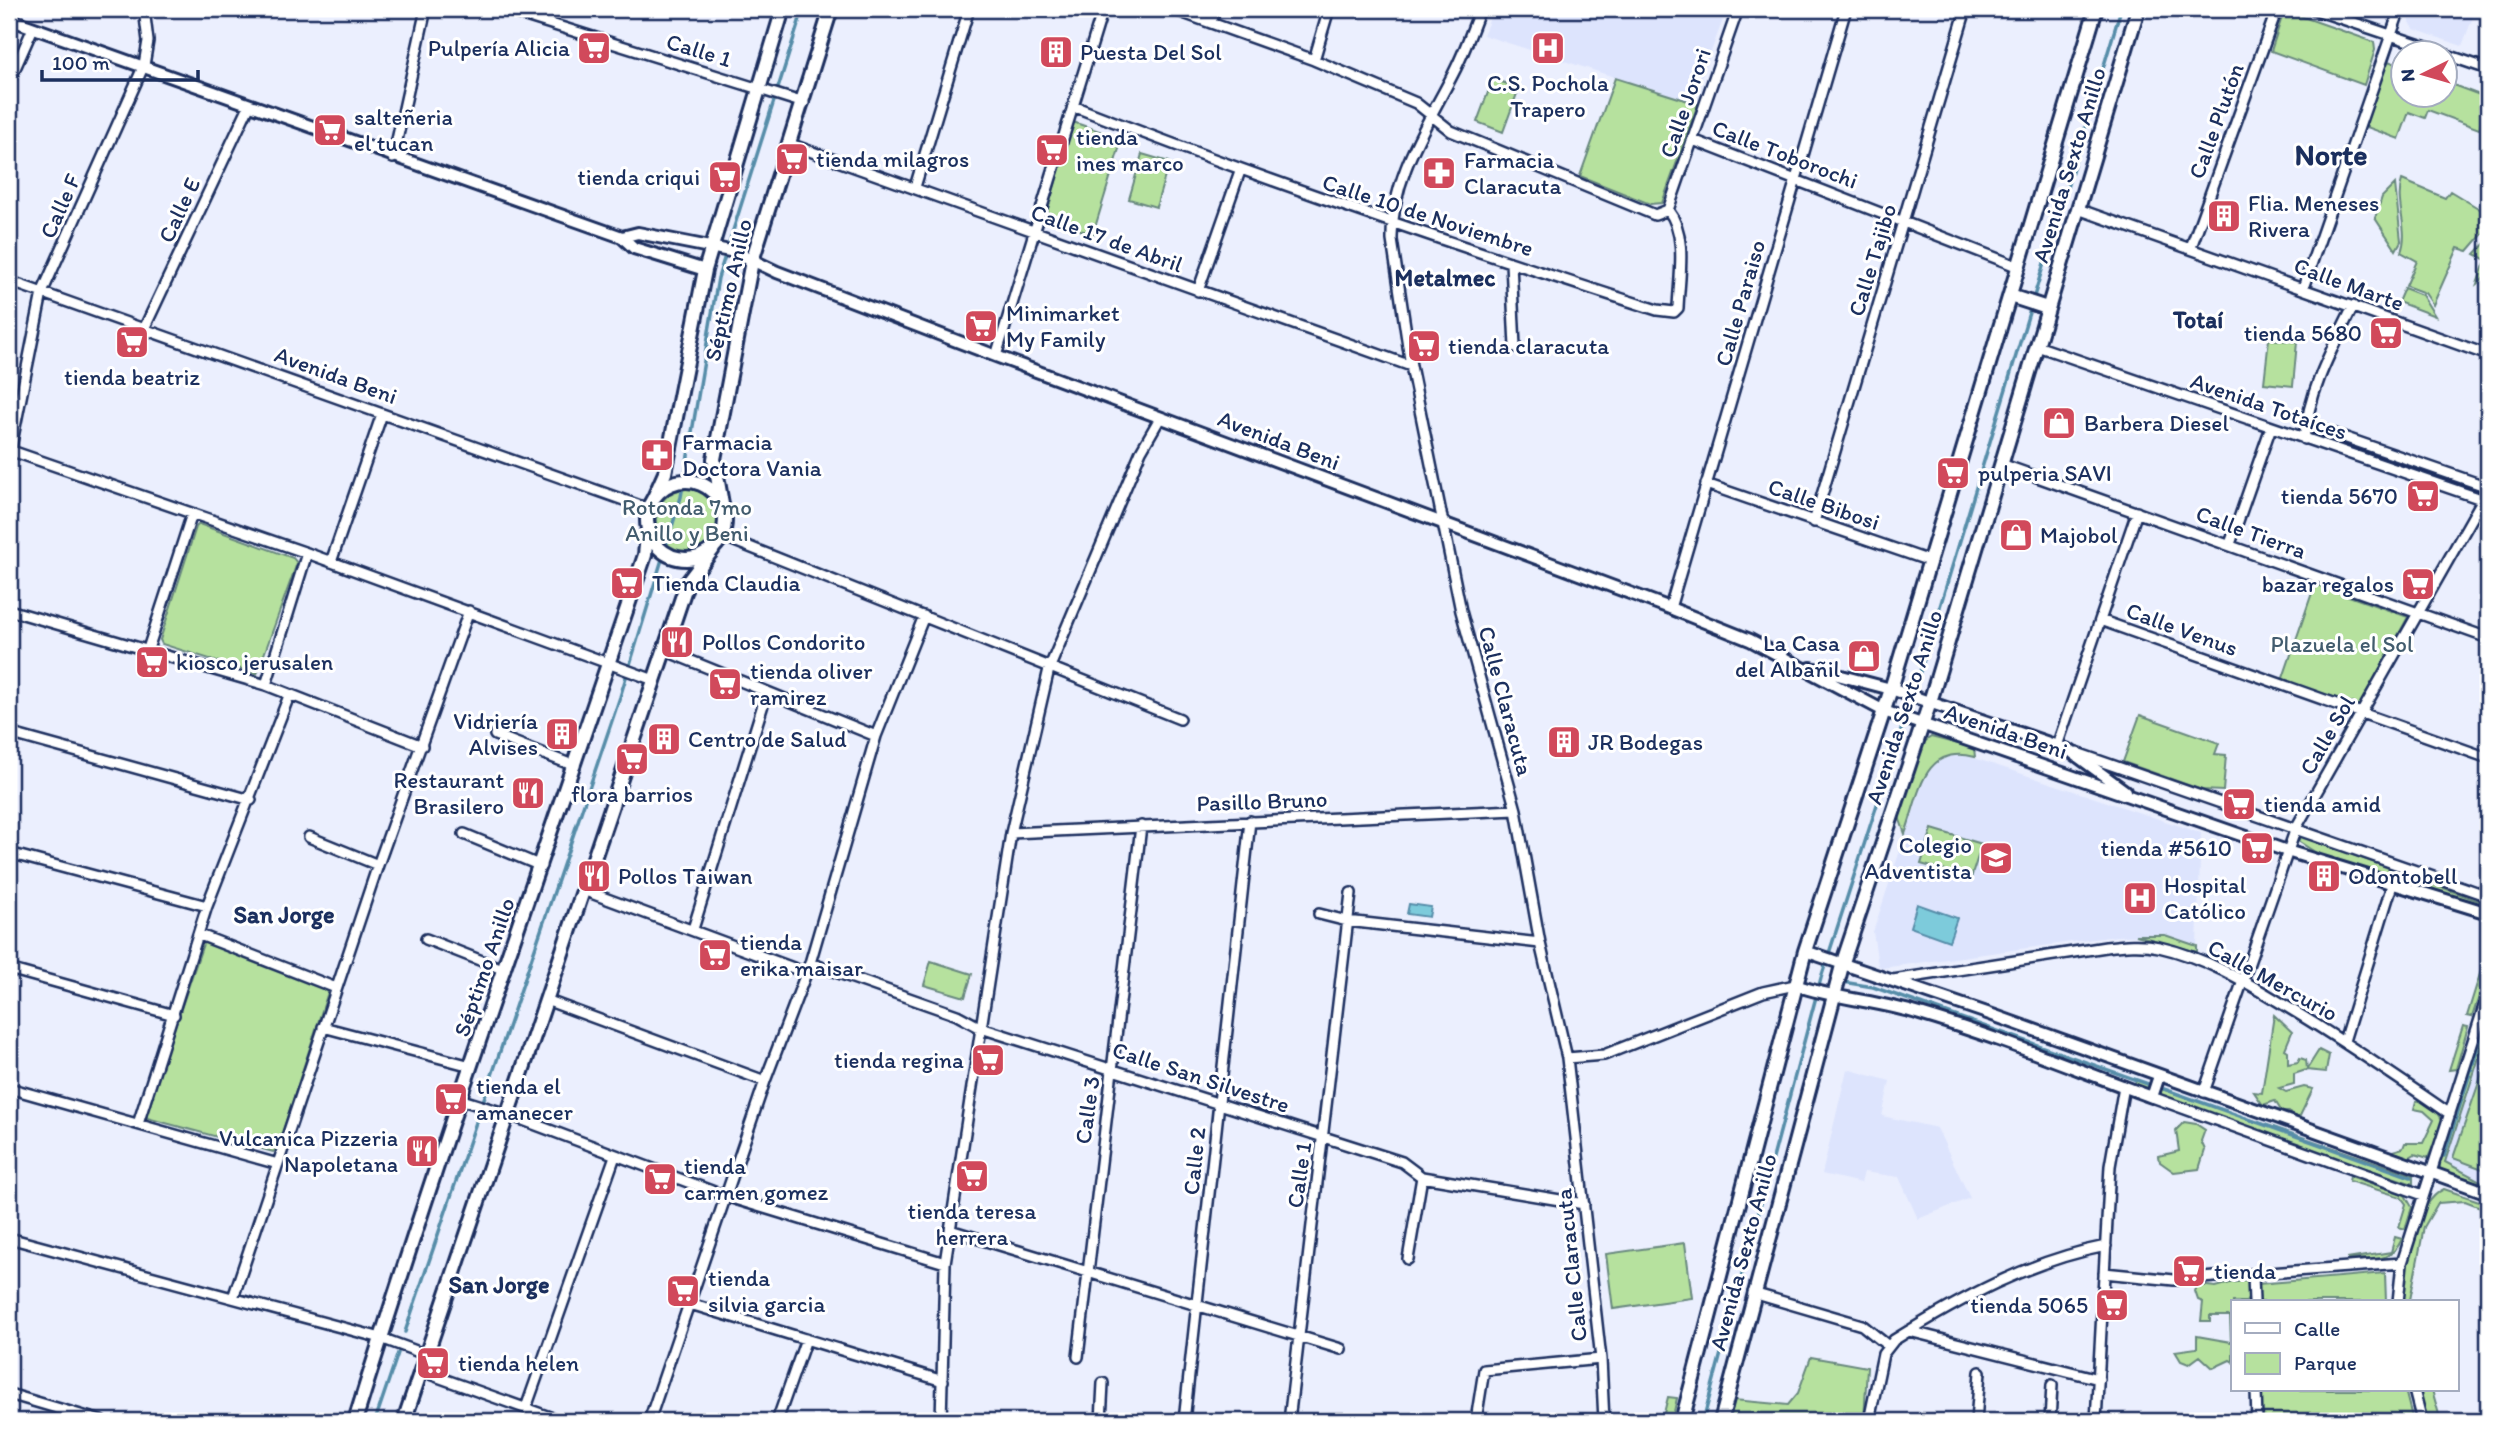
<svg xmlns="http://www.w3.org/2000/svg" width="2497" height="1430" viewBox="0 0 2497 1430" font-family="Itim,sans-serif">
<rect width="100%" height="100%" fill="#ebeffe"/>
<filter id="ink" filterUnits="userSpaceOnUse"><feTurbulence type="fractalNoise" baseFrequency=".0143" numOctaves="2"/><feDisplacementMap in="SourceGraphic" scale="14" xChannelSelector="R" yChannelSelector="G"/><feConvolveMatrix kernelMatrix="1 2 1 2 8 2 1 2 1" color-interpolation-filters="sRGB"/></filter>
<g filter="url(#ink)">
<path fill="#dde4fd" d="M1494 9H1727L1692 102 1483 35Z
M2412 9H2476L2462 46 2414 29 2409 20Z
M1962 754 2201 833 2197 946 2165 935 2116 936 1882 968 1878 965 1873 932 1924 778 1930 765 1942 756Z
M2488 1030V1185L2445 1162Z
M1847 1069 1890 1081 1882 1116 1937 1128 1970 1198 1918 1219 1899 1177 1864 1172 1861 1183 1822 1174Z
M9 1409 50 1421H9Z"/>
<path fill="#b6e19e" stroke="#68887e" stroke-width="2" d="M2289 12 2374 42 2375 50 2364 85 2271 51 2283 14Z
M2388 61 2402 66V94H2444L2445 82 2488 98 2479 129 2428 110 2425 118 2409 112 2399 139 2364 126Z
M1615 78 1698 104 1662 203 1650 204 1580 176Z
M1493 79 1519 88 1503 132 1477 122Z
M1073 122 1122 139 1093 234 1045 219Z
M1142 154 1169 162 1156 207 1129 199Z
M2402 180 2445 198 2450 191 2488 214V228L2468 251 2458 248 2433 305 2425 293 2406 286 2417 261 2401 252C2410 229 2394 204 2402 180Z
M2395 184 2401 241 2396 250 2375 218 2382 197Z
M2488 240V275L2477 284 2486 260 2475 254Z
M2404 288 2422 295 2435 316 2398 302Z
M2269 339 2297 342 2293 386 2264 383Z
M656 520a31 31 0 1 1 62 0a31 31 0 1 1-62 0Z
M199 524 293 558 297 563 257 674 162 644 160 640 196 527Z
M2315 584 2408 617 2357 710 2282 681Z
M2140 715 2219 743 2215 754 2226 755 2223 791 2202 790 2123 762Z
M1931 737 1974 748 1975 757C1922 743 1919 796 1905 834L1898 814 1924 742Z
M1932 829 1982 844 1971 878 1921 864Z
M2301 836 2482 902 2488 908 2318 854 2298 841Z
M2136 935H2165L2197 946V952Z
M204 941 329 989 277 1149 273 1152 147 1118 146 1111Z
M2488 948V969L2472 1017 2467 1016Z
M931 961 972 974 965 997 924 985Z
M2488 1008V1030L2445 1162 2488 1185V1189L2440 1169V1158Z
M2274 1015 2292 1032 2285 1049 2288 1051V1064L2298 1062 2300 1058 2306 1060 2307 1069 2319 1050 2329 1055 2326 1072 2306 1070 2294 1074V1084L2279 1088 2286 1092 2304 1087 2313 1089 2299 1118 2292 1117 2289 1112H2282L2275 1101 2263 1105 2254 1092 2262 1093Z
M2463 1026 2468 1027 2456 1069 2449 1070Z
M2488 1056V1171L2453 1158Z
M2136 1080 2413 1175V1184L2133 1090Z
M2423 1100 2436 1110 2443 1121 2442 1126 2428 1158 2415 1154 2408 1158 2393 1151 2403 1148 2405 1143H2423L2434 1120 2424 1111 2414 1109 2416 1101Z
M2184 1122 2196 1124 2205 1130 2201 1141 2205 1150 2199 1169 2174 1172 2160 1162 2159 1156 2179 1151 2176 1130Z
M2350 1176 2405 1195 2412 1207 2405 1229 2399 1227 2406 1204 2401 1197 2349 1181Z
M2444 1189 2488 1204V1210L2465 1201 2438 1203 2424 1227 2410 1300 2401 1301C2405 1269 2414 1203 2444 1189Z
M2395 1237 2402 1239C2390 1265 2372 1258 2347 1259L2391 1252Z
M1685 1243 1692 1298 1613 1309 1606 1254Z
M2385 1273 2386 1302H2257V1284Z
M2245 1279C2253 1285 2251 1295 2246 1302H2233V1362L2230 1360 2213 1368 2200 1356 2189 1364 2181 1361 2175 1351 2197 1348V1336L2231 1342 2230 1316H2210V1321H2201L2203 1302 2198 1300 2195 1291 2198 1285 2216 1287Z
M1811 1357 1867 1367 1864 1421H1730L1734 1400 1788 1405 1798 1393Z
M2259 1390H2405L2413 1421H2260Z
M2418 1390H2432L2440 1418 2425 1420Z
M1668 1397 1677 1398 1672 1421H1662Z"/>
<path fill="#7dcbdb" stroke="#568da9" stroke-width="2" d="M1409 904 1431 907 1429 917 1407 914Z
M1917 904 1957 918 1949 941 1910 927Z"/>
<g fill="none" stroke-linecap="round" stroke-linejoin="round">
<path stroke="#568da9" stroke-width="3.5" d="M1843 982 1873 987 2148 1084
M2164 1089 2411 1177
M2444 1156 2488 1016
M405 1332 620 697 681 497 718 278 803 9
M375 1421 398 1353
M1703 1421 1821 978 1925 656 2121 9"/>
<g stroke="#1b2f5e" stroke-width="14">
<path id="minor" d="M503 9 804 103
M1172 9 1314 60 1416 103 1451 131 1655 215 1668 210
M1480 9C1472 31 1464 53 1453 74 1426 127 1391 178 1392 240L1411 366 1461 611 1516 810 1540 943 1567 1058 1601 1359 1604 1421
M2313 9 2441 52
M1211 23 1215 9
M2444 54 2488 69
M1314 60 1329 9
M9 82 33 28
M1073 106C1266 181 1460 247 1657 310L1674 312 1678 308C1679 277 1688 235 1668 210
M1693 140 2019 267
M790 144 1411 366
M393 158 426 9
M915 187 969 9
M2078 209 2488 355
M1668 210 1738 9
M2191 247 2277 9
M1511 263 1515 347
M9 281 649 509
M2303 288 2400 9
M1198 291 1240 171
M144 329 249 106
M2037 346 2487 501
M996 356 1103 9
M2306 424 2488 487
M2304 439C2310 388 2331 351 2353 306
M9 450 307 553 654 680
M9 457 42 293 144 65 148 41 144 9
M2001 464 2488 638
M1706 484 1930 561
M1814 522 1966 9
M722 536 1180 719
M2230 544 2271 427
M331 562 382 414
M1670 608 1846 9
M9 610 266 685 422 746
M2100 620 2488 758
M148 649 192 514
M664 650 876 736
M266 685 307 553
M9 733 251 800
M495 735 575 766
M2057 746 2137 512
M2077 753 2488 896
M1011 833 1516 810
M464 834 541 866
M309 837 378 865
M9 853 207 906
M583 890 804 972
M1319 914 1347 921 1540 943
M693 929 767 692
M200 935 336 988
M426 939 505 970
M810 963 957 1015 981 1028 1402 1162 1422 1177 1584 1204
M9 969 174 1015
M1893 980 2106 947C2123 945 2141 943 2159 947 2204 957 2245 981 2284 1005 2341 1039 2395 1076 2450 1114
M546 1000 765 1081
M323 1027 471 1066
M2344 1041 2392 885
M1567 1058 1604 1055 1763 992 1795 985
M9 1088 278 1164
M2204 1092 2296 828 2488 490
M2152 1097 2423 1195
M459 1099 507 1114 725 1196 945 1263
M138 1124 207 906 289 696
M950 1230 1341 1349
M9 1238 381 1338 427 1355
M1408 1259 1422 1177
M2104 1273 2174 1280 2402 1263
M2253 1275 2254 1302
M1753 1293 1862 1325 1887 1345
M233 1298 378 865 469 611
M2398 1302 2402 1263 2488 994
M687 1303 943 1381
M1909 1331 2099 1379
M1078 1357 1141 826
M421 1371 561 1421
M2256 1390 2257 1421
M2414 1390 2422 1421
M9 1394 101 1421
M526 1408 615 1156
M649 1421 765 1081 810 963 876 736 924 616
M777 1421 806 1339
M941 1421 945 1263 1011 833 1049 669 1141 451 1160 418
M1101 1421 1103 1383
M1184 1421 1250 821
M1289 1421 1351 893
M1482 1421 1477 1414 1484 1370 1601 1359
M1517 1421 1584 1420
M1869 1421 1883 1354 1894 1340C1960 1299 2028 1261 2106 1246
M1976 1421 1980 1372
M2050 1421 2052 1385
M2096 1421 2110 1166 2124 1086"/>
</g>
<g stroke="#1b2f5e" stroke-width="16">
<path id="tertiary" d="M9 19 622 237 634 248 705 270
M622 237 638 233 735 252 777 272 996 356 1670 608 1750 640 1884 711 2287 851 2488 913
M1811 668 1891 689 2069 750 2125 791
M1805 951 1987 1013 2488 1193
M1795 985C1836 999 1879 1001 1920 1014 1998 1037 2075 1069 2152 1097L2159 1076"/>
</g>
<g stroke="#1b2f5e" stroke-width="18">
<path id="secondary" d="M2010 296 2047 308
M647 520a39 39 0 1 1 78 0a39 39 0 1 1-78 0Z
M652 502 665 473 705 270 783 9
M722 504 714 459 752 261 831 9
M355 1421C445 1130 548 843 645 555L648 526
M404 1421 687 583 713 549
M1682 1421 1805 951 1891 689 2096 9
M1721 1421 1843 962 1930 702 2138 9"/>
</g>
<use href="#minor" stroke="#fff" stroke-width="9"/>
<use href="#tertiary" stroke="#fff" stroke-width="10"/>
<use href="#secondary" stroke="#fff" stroke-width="12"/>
</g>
</g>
<defs>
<g id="supermarket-square" transform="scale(1.75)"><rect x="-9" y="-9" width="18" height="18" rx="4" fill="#d1495b" stroke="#fff"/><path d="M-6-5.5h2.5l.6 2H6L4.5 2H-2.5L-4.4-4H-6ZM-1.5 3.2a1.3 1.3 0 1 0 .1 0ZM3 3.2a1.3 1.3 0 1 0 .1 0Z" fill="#fff"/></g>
<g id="hospital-square" transform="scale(1.75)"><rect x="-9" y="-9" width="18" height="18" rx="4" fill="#d1495b" stroke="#fff"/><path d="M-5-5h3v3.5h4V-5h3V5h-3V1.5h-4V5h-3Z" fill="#fff"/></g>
<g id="building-square" transform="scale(1.75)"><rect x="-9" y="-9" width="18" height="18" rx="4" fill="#d1495b" stroke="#fff"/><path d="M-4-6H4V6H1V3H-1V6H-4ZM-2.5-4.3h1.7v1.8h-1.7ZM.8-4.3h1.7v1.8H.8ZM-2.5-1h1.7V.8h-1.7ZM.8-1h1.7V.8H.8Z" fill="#fff"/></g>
<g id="pharmacy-square" transform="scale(1.75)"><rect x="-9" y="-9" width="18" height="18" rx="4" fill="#d1495b" stroke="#fff"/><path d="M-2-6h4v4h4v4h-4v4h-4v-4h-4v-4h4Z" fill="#fff"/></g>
<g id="shop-square" transform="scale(1.75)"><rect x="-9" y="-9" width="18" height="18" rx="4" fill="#d1495b" stroke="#fff"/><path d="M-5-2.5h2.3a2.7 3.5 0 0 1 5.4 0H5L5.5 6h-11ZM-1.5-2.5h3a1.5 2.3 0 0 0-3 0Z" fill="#fff"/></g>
<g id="restaurant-square" transform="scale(1.75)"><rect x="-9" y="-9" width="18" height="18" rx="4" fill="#d1495b" stroke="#fff"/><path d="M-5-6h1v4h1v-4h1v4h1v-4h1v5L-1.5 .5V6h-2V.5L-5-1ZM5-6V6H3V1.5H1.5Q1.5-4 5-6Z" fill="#fff"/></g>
<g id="school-square" transform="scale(1.75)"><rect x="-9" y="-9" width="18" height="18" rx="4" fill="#d1495b" stroke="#fff"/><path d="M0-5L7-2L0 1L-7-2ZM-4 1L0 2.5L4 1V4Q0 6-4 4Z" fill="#fff"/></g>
</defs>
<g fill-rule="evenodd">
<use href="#supermarket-square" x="594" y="48"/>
<use href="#hospital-square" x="1548" y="48"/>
<use href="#building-square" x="1056" y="52"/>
<use href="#supermarket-square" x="330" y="130"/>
<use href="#supermarket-square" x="1052" y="150"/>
<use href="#supermarket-square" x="792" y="159"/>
<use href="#pharmacy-square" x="1439" y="173"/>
<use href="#supermarket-square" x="725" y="177"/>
<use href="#building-square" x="2224" y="216"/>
<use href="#supermarket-square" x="981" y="326"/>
<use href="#supermarket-square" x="2386" y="333"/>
<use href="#supermarket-square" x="132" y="342"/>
<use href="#supermarket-square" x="1424" y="346"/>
<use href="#shop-square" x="2059" y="423"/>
<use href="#pharmacy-square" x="657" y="455"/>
<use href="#supermarket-square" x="1953" y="473"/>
<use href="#supermarket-square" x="2423" y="496"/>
<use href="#shop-square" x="2016" y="535"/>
<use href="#supermarket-square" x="627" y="583"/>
<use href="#supermarket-square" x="2418" y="584"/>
<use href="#restaurant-square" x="677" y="642"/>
<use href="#shop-square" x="1864" y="656"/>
<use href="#supermarket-square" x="152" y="662"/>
<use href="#supermarket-square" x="725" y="684"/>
<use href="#building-square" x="562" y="734"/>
<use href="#building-square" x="664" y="739"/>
<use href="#building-square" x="1564" y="742"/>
<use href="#supermarket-square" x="632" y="759"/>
<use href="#restaurant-square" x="528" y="793"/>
<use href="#supermarket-square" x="2239" y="804"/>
<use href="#supermarket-square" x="2257" y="848"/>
<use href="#school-square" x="1996" y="858"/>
<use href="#restaurant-square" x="594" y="876"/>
<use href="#building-square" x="2324" y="876"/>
<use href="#hospital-square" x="2140" y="898"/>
<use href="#supermarket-square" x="715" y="955"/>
<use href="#supermarket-square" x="988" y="1060"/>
<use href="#supermarket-square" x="451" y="1099"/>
<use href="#restaurant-square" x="422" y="1151"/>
<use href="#supermarket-square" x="972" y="1176"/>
<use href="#supermarket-square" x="660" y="1179"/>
<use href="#supermarket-square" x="2189" y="1271"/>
<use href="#supermarket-square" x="683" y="1291"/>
<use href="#supermarket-square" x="2112" y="1305"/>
<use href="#supermarket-square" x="433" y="1363"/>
</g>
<g text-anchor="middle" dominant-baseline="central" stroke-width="6" stroke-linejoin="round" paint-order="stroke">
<g font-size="23" fill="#1b2f5e" stroke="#fff" text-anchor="start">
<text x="570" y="48" text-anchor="end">Pulpería Alicia</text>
<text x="1080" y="52">Puesta Del Sol</text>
<text x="1548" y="83" text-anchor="middle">C.S. Pochola<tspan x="1548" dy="26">Trapero</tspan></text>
<text x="354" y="117">salteñeria<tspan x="354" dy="26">el tucan</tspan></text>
<text x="1076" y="137">tienda<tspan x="1076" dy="26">ines marco</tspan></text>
<text x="816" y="159">tienda milagros</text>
<text x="1464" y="160">Farmacia<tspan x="1464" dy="26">Claracuta</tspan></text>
<text x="700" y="177" text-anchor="end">tienda criqui</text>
<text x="2248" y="203">Flia. Meneses<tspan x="2248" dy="26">Rivera</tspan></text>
<text x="1006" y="313">Minimarket<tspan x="1006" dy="26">My Family</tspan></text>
<text x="2362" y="333" text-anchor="end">tienda 5680</text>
<text x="1448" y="346">tienda claracuta</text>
<text x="132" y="377" text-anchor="middle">tienda beatriz</text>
<text x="2084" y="423">Barbera Diesel</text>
<text x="682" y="442">Farmacia<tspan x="682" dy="26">Doctora Vania</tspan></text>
<text x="1978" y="473">pulperia SAVI</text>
<text x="2398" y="496" text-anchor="end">tienda 5670</text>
<text x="2040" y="535">Majobol</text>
<text x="652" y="583">Tienda Claudia</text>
<text x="2394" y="584" text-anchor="end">bazar regalos</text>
<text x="702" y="642">Pollos Condorito</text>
<text x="1840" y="643" text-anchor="end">La Casa<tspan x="1840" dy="26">del Albañil</tspan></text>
<text x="176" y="662">kiosco jerusalen</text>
<text x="750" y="671">tienda oliver<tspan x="750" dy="26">ramirez</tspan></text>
<text x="538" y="721" text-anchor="end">Vidriería<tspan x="538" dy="26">Alvises</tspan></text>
<text x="688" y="739">Centro de Salud</text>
<text x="1588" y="742">JR Bodegas</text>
<text x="504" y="780" text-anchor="end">Restaurant<tspan x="504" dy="26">Brasilero</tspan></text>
<text x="632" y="794" text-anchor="middle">flora barrios</text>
<text x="2264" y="804">tienda amid</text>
<text x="1972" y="845" text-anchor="end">Colegio<tspan x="1972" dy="26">Adventista</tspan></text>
<text x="2232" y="848" text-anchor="end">tienda #5610</text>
<text x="618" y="876">Pollos Taiwan</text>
<text x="2348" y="876">Odontobell</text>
<text x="2164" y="885">Hospital<tspan x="2164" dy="26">Católico</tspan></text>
<text x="740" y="942">tienda<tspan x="740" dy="26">erika maisar</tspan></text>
<text x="964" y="1060" text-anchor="end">tienda regina</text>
<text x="476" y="1086">tienda el<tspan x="476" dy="26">amanecer</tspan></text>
<text x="398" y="1138" text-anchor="end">Vulcanica Pizzeria<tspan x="398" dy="26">Napoletana</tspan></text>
<text x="684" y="1166">tienda<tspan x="684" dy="26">carmen gomez</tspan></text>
<text x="972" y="1211" text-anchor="middle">tienda teresa<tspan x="972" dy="26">herrera</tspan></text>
<text x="2214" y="1271">tienda</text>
<text x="708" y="1278">tienda<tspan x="708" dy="26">silvia garcia</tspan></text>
<text x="2088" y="1305" text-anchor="end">tienda 5065</text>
<text x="458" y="1363">tienda helen</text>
</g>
<g font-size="23" fill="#1b2f5e" stroke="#fff">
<text transform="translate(699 50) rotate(17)">Calle 1</text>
<text transform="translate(1685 103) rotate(-71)">Calle Jorori</text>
<text transform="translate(2216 121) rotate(-70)">Calle Plutón</text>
<text transform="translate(1785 154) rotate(21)">Calle Toborochi</text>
<text transform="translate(2069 165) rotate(-73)">Avenida Sexto Anillo</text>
<text transform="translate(60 206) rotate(-66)">Calle F</text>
<text transform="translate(179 210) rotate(-65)">Calle E</text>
<text transform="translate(1428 215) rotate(18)">Calle 10 de Noviembre</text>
<text transform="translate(1107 238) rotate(20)">Calle 17 de Abril</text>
<text transform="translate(1872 260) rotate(-73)">Calle Tajibo</text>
<text transform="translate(2349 284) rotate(20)">Calle Marte</text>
<text transform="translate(728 290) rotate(-77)">Séptimo Anillo</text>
<text transform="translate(1740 303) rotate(-74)">Calle Paraiso</text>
<text transform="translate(336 375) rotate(20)">Avenida Beni</text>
<text transform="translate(2269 406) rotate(19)">Avenida Totaíces</text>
<text transform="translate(1279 440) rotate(21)">Avenida Beni</text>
<text transform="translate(1824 504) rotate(19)">Calle Bibosi</text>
<text transform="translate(2251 532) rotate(20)">Calle Tierra</text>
<text transform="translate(2182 629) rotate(20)">Calle Venus</text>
<text transform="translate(1506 701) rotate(75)">Calle Claracuta</text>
<text transform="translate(1904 707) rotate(-72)">Avenida Sexto Anillo</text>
<text transform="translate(2006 731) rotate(19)">Avenida Beni</text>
<text transform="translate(2327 735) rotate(-60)">Calle Sol</text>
<text transform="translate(1262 801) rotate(-2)">Pasillo Bruno</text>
<text transform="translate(484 967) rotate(-71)">Séptimo Anillo</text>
<text transform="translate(2273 980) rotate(29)">Calle Mercurio</text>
<text transform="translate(1201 1077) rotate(18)">Calle San Silvestre</text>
<text transform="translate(1087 1110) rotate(-82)">Calle 3</text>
<text transform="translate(1194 1161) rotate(-84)">Calle 2</text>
<text transform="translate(1299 1175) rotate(-82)">Calle 1</text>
<text transform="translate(1743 1252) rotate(-75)">Avenida Sexto Anillo</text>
<text transform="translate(1571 1265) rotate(-96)">Calle Claracuta</text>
</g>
<g font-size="23" fill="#425c6e" stroke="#fff">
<text x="687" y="507">Rotonda 7mo<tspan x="687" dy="26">Anillo y Beni</tspan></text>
<text x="2342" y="644">Plazuela el Sol</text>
</g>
<g font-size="24" font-weight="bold" fill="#1b2f5e" stroke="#fff">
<text x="1445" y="277">Metalmec</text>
<text x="2198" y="319">Totaí</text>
<text x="284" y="914">San Jorge</text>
<text x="499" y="1284">San Jorge</text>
</g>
<g font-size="30" font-weight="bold" fill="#1b2f5e" stroke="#fff">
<text x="2331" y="154">Norte</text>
</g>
</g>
<rect width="2497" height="1430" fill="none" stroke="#fff" stroke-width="35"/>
<rect x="18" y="18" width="2462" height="1395" fill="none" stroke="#1b2f5e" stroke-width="2.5" filter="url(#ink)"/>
<rect x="2231" y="1300" width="228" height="91" fill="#ffffff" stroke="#a4acbf" stroke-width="2"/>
<rect x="2245" y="1323" width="35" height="10" fill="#ffffff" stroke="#a4acbf" stroke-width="2"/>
<text x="2294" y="1336" font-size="21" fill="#1b2f5e">Calle</text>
<rect x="2245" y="1353" width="35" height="21" fill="#b6e19e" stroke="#a4acbf" stroke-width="2"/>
<text x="2294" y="1370" font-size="21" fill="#1b2f5e">Parque</text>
<g transform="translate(2424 74) rotate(265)"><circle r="33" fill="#ffffff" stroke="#a4acbf" stroke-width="2"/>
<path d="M0-5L12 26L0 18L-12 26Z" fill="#d1495b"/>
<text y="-10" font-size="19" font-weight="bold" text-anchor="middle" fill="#1b2f5e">N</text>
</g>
<path d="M42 70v10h156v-10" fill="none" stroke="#1b2f5e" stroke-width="3.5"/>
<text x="52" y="70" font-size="21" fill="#1b2f5e" stroke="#ffffff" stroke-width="5" paint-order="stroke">100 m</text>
</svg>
